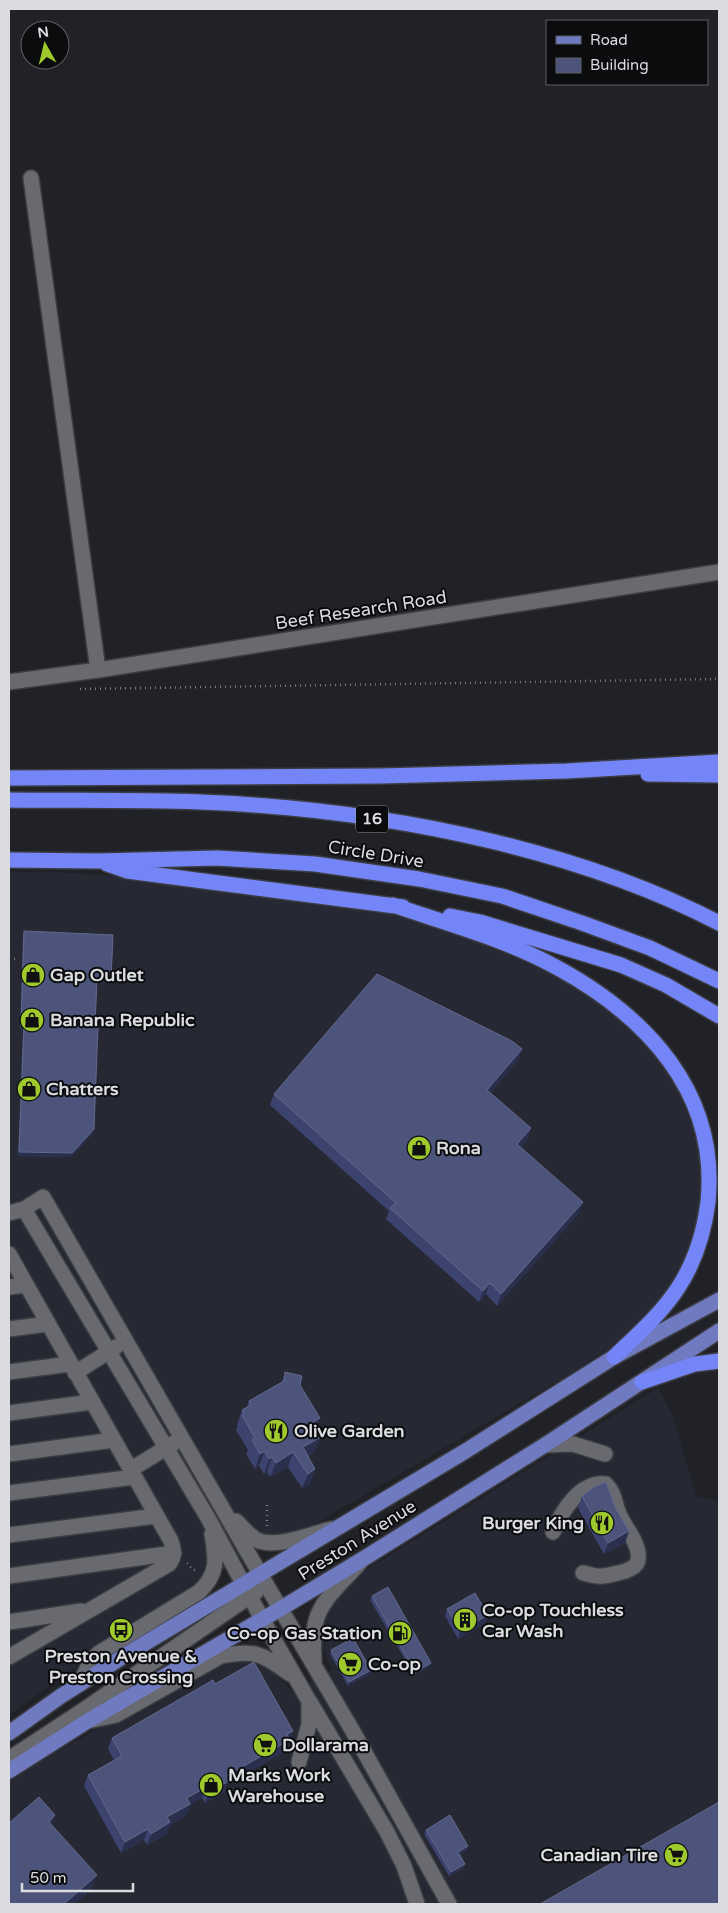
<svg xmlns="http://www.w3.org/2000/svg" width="728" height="1913" viewBox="0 0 728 1913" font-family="'Varela Round',sans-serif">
<rect width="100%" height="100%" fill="#212227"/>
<path fill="#262833" d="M9 872H55L131 877 357 906 396 915 433 925 506 951 539 966 572 985 602 1004 649 1043 691 1109 704 1162 702 1214 687 1263 658 1306 622 1340 580 1368 313 1525 302 1531 280 1537 94 1646 77 1666 9 1715Z
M658 1388 672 1414 696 1496 719 1501V1904H9V1778L45 1757 221 1665 242 1660 263 1665 273 1672 293 1692 332 1669 323 1649 319 1637V1624L345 1583Z"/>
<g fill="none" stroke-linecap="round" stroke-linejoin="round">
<g stroke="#3c3d42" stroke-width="18">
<path id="minor" d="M31 178 98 670
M9 682 98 670 719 572
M24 1209 208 1518 262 1619 309 1701V1724L299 1762
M9 1213 24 1209 43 1197 270 1591 351 1728 449 1904
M9 1254 171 1541C174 1550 175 1556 169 1564L9 1657
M9 1287 26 1285
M9 1329 48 1324
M9 1372 70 1364
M75 1373 116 1347
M9 1413 92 1402
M545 1445 573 1444 605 1454
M9 1454 114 1440
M130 1470 174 1443
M9 1493 134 1477
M236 1521C243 1527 248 1535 257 1540 276 1549 311 1534 331 1529
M553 1532C562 1511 580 1481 606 1484 616 1495 614 1503 620 1516 624 1525 631 1533 635 1543 643 1562 637 1569 618 1573 613 1574 607 1576 602 1576 596 1577 589 1574 583 1573
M9 1535 156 1516
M9 1576 174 1553
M9 1622 81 1611
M314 1665C314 1650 312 1635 316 1621 322 1597 346 1580 361 1561
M80 1684 90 1662 99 1653 199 1592C219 1573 216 1559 212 1534
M310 1702 387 1832 404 1866 417 1904
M93 1720 116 1715 221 1656C256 1649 262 1654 290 1674
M9 1759 82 1711 256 1592"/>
</g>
<g stroke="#3c3d42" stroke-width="18">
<path id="major" d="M9 1733 61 1696 127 1654 464 1452 614 1357 719 1300
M9 1771 86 1722 280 1609 363 1559 545 1445 719 1331"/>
</g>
<g stroke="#3c3d42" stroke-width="18">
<path id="highway" d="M648 774 719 775
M9 778 381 776 567 771 719 762
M9 800C90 801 173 799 254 805 408 816 582 852 719 923
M9 860 99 861 217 858 315 864 419 879 502 896 582 923 650 948 719 981
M107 864 127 871 403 907
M393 905C448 924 505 939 556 967 646 1016 719 1092 708 1202 704 1233 695 1262 678 1288 661 1314 637 1335 614 1357
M450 916 480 922 621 965 666 985 719 1016
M642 1382 695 1364 719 1361"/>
</g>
<path stroke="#7a7b7f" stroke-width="2.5" stroke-dasharray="1 4" stroke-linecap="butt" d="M80 689 719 679
M9 959H18
M267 1505V1527
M187 1563 192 1569 198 1571"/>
<use href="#minor" stroke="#686a6f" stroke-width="15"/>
<use href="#major" stroke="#6f7ac1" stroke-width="15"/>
<use href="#highway" stroke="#7485f7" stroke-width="15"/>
</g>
<path fill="#3c436f" d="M24 931 110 983 97 982 95 1027 94 1129 93 1133 71 1157 18 1156 23 1030 20 1029 23 935Z
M522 1049 518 1060 490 1093 531 1128 527 1140 520 1147 579 1213 497 1306 486 1294 479 1302 386 1219 389 1211 270 1105 274 1094Z
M285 1372 300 1385 316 1429 315 1451 308 1456 315 1469 310 1484 302 1488 288 1467 270 1477 267 1472 264 1474 259 1466 255 1469 246 1454 248 1450 236 1430 238 1426 237 1425 242 1410 247 1407 249 1401 282 1382Z
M582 1496 629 1531 625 1543 604 1554 578 1508Z
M372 1596 430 1666 414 1675 370 1600Z
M447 1609 488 1615 485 1623 458 1639 445 1616Z
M331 1650 371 1670 370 1674 348 1686 330 1654Z
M215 1684 293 1731 286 1751 227 1784 224 1792 205 1803 202 1798 190 1805 186 1815 170 1825 166 1834 147 1845 144 1840 121 1853 84 1786 88 1775 114 1760 108 1749 112 1738Z
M426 1830 467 1850 460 1854 464 1868 449 1876 424 1834Z"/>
<path fill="#2a2f4d" d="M97 978 111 979 110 983 96 982Z
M21 1026H24L23 1030 20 1029Z
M522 1049 518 1060 483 1102 487 1090Z
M531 1128 527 1140 513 1156 517 1144Z
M94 1129 93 1133 71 1157 18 1156 19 1152Z
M583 1202 579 1213 497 1306 501 1294Z
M490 1283 486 1294 479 1302 483 1291Z
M320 1418 315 1433 312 1423Z
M321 1437 315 1451 299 1461 303 1447Z
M265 1451 259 1466 255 1469 260 1454Z
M293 1452 288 1467 270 1477 276 1463Z
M272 1457 267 1472 264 1474 269 1459Z
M315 1469 310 1484 302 1488 308 1474Z
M629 1531 625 1543 604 1554 608 1543Z
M488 1615 485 1623 458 1639 460 1631Z
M431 1663 430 1666 414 1675 415 1672Z
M371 1670 370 1674 348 1686 349 1682Z
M293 1731 286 1751 227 1784 224 1792 205 1803 209 1792 226 1776Z
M206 1787 202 1798 190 1805 186 1815 170 1825 166 1834 147 1845 151 1834 167 1817 187 1798Z
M55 1815 50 1829 49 1822Z
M148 1829 144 1840 121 1853 125 1842Z
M468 1846 467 1850 457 1856 458 1852Z
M465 1864 464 1868 449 1876 451 1872Z
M97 1875 92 1889 75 1904H64Z"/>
<path fill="#4d547b" stroke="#63698b" d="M24 931 113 935 111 979 97 978 95 1027H98L94 1129 72 1153 19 1152 24 1026H21Z
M377 974 512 1041 522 1049 487 1090 531 1128 517 1144 583 1202 501 1294 490 1283 483 1291 390 1208 396 1203 274 1094Z
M285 1372 302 1376 300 1385 320 1418 312 1423 321 1437 303 1447 315 1469 308 1474 293 1452 276 1463 272 1457 269 1459 265 1451 260 1454 252 1440 255 1438 242 1415 244 1414 242 1410 251 1405 249 1401 284 1381Z
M606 1482 616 1509 629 1531 608 1543 582 1496 594 1487Z
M388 1587 431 1663 415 1672 372 1596Z
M475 1593 488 1615 460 1631 447 1609Z
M353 1638 371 1670 349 1682 331 1650Z
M254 1662 293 1731 287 1734 290 1740 226 1776 229 1781 209 1792 206 1787 187 1798 190 1804 167 1817 170 1822 151 1834 148 1829 125 1842 88 1775 122 1756 112 1738 213 1680 215 1684Z
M39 1797 55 1815 49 1822 97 1875 64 1904H12L9 1900V1823Z
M719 1802V1904H540Z
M450 1815 468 1846 458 1852 465 1864 451 1872 426 1830Z"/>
<defs>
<g id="shop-disc" transform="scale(1.25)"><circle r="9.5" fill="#9fca2d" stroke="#0b0c0e"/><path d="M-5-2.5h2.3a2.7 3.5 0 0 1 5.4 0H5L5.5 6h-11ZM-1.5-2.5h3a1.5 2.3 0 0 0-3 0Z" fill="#111"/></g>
<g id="restaurant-disc" transform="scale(1.25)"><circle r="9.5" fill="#9fca2d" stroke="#0b0c0e"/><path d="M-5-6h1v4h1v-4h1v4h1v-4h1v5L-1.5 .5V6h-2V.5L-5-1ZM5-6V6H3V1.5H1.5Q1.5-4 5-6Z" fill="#111"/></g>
<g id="building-disc" transform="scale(1.25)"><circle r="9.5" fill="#9fca2d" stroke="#0b0c0e"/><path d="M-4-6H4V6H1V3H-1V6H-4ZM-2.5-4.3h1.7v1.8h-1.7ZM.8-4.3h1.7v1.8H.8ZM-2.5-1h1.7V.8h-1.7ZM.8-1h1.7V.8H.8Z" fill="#111"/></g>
<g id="bus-disc" transform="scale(1.25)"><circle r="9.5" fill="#9fca2d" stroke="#0b0c0e"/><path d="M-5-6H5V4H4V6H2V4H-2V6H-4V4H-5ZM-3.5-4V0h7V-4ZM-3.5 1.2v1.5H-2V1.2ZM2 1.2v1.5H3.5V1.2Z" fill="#111"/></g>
<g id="fuel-disc" transform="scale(1.25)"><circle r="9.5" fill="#9fca2d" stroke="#0b0c0e"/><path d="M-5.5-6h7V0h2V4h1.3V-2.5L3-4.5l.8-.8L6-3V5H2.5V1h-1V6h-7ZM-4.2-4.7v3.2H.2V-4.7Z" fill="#111"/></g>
<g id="supermarket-disc" transform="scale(1.25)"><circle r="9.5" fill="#9fca2d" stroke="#0b0c0e"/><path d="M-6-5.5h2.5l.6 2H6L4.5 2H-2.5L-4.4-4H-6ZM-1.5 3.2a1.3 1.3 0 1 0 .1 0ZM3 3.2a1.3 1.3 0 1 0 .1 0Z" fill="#111"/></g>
</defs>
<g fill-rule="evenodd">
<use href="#shop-disc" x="33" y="975"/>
<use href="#shop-disc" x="32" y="1020"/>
<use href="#shop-disc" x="29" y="1089"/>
<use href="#shop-disc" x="419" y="1148"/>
<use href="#restaurant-disc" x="276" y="1431"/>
<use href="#restaurant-disc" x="602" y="1523"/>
<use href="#building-disc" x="465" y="1620"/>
<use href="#bus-disc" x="121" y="1630"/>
<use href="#fuel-disc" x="400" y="1633"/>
<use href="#supermarket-disc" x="350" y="1664"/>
<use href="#supermarket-disc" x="265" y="1745"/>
<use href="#shop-disc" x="211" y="1785"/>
<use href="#supermarket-disc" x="676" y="1855"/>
</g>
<g text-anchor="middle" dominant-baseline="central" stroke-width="4" stroke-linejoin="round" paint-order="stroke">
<rect fill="#0b0c0e" stroke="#9d9ea0" stroke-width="1" x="356" y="805.5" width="32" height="27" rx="4"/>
<g font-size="16" font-weight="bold" fill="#dbdcdf">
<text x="372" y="819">16</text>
</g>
<g font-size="18" fill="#dbdcdf" stroke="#0b0c0e">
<text transform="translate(361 610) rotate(-9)">Beef Research Road</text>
<text transform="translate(376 854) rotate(9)">Circle Drive</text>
<text transform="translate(357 1540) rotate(-32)">Preston Avenue</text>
</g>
<g font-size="18" font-weight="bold" fill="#dbdcdf" stroke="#0b0c0e" text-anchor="start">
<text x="50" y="975">Gap Outlet</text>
<text x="50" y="1020">Banana Republic</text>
<text x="46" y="1089">Chatters</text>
<text x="436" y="1148">Rona</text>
<text x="294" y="1431">Olive Garden</text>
<text x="584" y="1523" text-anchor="end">Burger King</text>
<text x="482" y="1610">Co-op Touchless<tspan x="482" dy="21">Car Wash</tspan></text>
<text x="382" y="1633" text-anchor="end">Co-op Gas Station</text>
<text x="121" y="1656" text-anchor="middle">Preston Avenue &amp;<tspan x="121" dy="21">Preston Crossing</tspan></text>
<text x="368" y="1664">Co-op</text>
<text x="282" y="1745">Dollarama</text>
<text x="228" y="1775">Marks Work<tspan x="228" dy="21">Warehouse</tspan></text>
<text x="658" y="1855" text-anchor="end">Canadian Tire</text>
</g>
</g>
<rect width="728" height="1913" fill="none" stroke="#dbdcdf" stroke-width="20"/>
<rect x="546" y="20" width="162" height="65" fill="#0b0c0e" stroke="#5e5f62"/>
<rect x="556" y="36" width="25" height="8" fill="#6f7ac1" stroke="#5e5f62"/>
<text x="590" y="45" font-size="15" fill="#dbdcdf">Road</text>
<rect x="556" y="58" width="25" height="15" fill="#4d547b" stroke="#5e5f62"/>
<text x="590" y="70" font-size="15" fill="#dbdcdf">Building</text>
<g transform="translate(45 45) rotate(352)"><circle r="24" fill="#0b0c0e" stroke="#5e5f62"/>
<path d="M0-4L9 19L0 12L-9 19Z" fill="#9fca2d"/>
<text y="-8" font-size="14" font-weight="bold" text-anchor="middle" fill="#dbdcdf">N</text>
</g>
<path d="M22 1883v8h111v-8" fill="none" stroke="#dbdcdf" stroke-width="2.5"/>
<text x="30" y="1883" font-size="15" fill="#dbdcdf" stroke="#0b0c0e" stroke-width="4" paint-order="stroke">50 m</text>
</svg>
